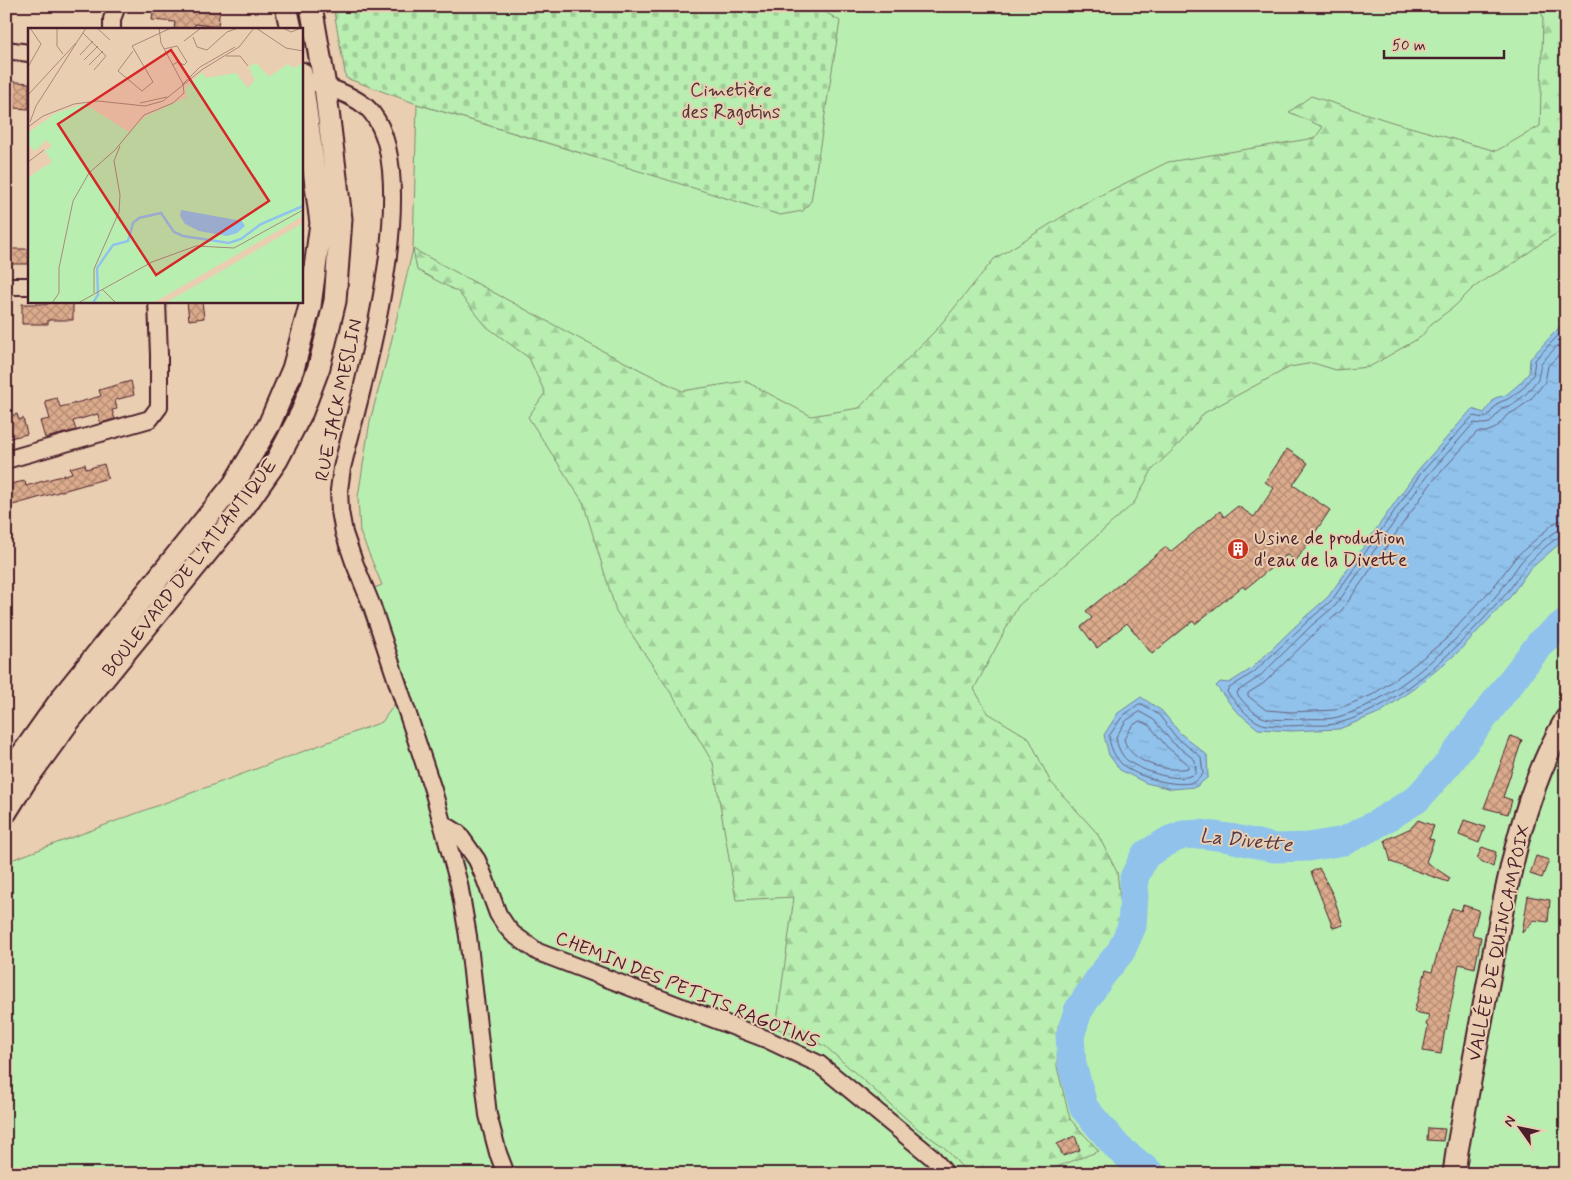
<svg xmlns="http://www.w3.org/2000/svg" width="1572" height="1180" viewBox="0 0 1572 1180" font-family="Mynerve,sans-serif">
<defs>
<pattern id="forest-firs" width="22" height="20" patternUnits="userSpaceOnUse" patternTransform="scale(1.25)"><rect width="22" height="20" fill="#b8efb1"/><path d="M5 1l3.5 6h-7zM16 11l3.5 6h-7z" fill="#a0cc98"/></pattern>
<pattern id="cemetery-stones" width="16" height="16" patternUnits="userSpaceOnUse" patternTransform="scale(1.25)"><rect width="16" height="16" fill="#b8efb1"/><path d="M2 7V4a2 2 0 0 1 4 0v3zM10 15v-3a2 2 0 0 1 4 0v3z" fill="#a0cc98"/></pattern>
<pattern id="water-ripples" width="26" height="14" patternUnits="userSpaceOnUse" patternTransform="scale(1.25)"><rect width="26" height="14" fill="#90c2ec"/><path d="M2 4q2-2 4 0t4 0M15 11q2-2 4 0t4 0" fill="none" stroke="#7ea6cb"/></pattern>
<pattern id="building-cross-hatch" width="8" height="8" patternUnits="userSpaceOnUse" patternTransform="scale(1.25)"><rect width="8" height="8" fill="#dbab8c"/><path d="M0 0l8 8M0 8l8-8" fill="none" stroke="#b48b73"/></pattern>
</defs>
<rect width="100%" height="100%" fill="#eaceb1"/>
<filter id="ink" filterUnits="userSpaceOnUse"><feTurbulence type="fractalNoise" baseFrequency=".02" numOctaves="2"/><feDisplacementMap in="SourceGraphic" scale="10" xChannelSelector="R" yChannelSelector="G"/><feConvolveMatrix kernelMatrix="1 2 1 2 8 2 1 2 1" color-interpolation-filters="sRGB"/></filter>
<g filter="url(#ink)">
<path fill="#b8efb1" stroke="#81876e" d="M812 6H1566V1174H6V862L382 722 396 702 357 595 382 585 360 532 358 497 370 421 390 347 413 249 417 104 594 157 819 8Z"/>
<path fill="url(#forest-firs)" stroke="#81876e" d="M1540 6H1566V228L1541 243 1520 259 1501 271 1487 278 1472 289 1455 306 1431 324 1421 337 1369 367 1336 370 1313 363 1290 367 1204 413 1181 442 1152 470 1134 503 1018 606 974 689 988 713 1029 738 1050 781 1097 833 1117 872 1123 922 1058 1026 1057 1067 1070 1119 1099 1151 1038 1174H968L944 1147 918 1129 825 1046 776 1028 794 897 736 900 713 763 675 699 616 611 583 502 528 417 545 393 529 358 487 327 458 292 417 270 413 249 595 347 682 391 745 381 811 416 859 408 937 329 994 259 1081 205 1168 162 1315 138 1323 127 1289 112 1311 96 1392 122 1496 151 1540 126 1543 18Z"/>
<path fill="url(#cemetery-stones)" stroke="#81876e" d="M333 6H812L819 8 840 21 811 201 803 211 780 215 594 157 417 104 346 78Z"/>
<path fill="url(#water-ripples)" stroke="#74819f" d="M1566 320V538L1529 570 1510 597 1457 653 1416 687 1381 712 1339 729 1291 731 1258 729 1235 710 1216 686 1220 682 1229 683 1251 669 1305 617 1328 597 1418 470 1472 409 1484 413 1495 398 1506 395 1518 385 1529 373 1530 359Z
M1141 697 1162 711 1180 733 1207 755 1208 777 1196 787 1172 789 1146 783 1120 770 1109 755 1104 735 1118 713Z"/>
<g fill="none" stroke-linecap="round" stroke-linejoin="round">
<path stroke="#666078" stroke-width="1" d="M1566 327 1535 360 1533 375 1522 389 1508 399 1498 403 1487 417 1483 418 1473 416 1421 473 1332 600 1308 621 1254 672 1228 689 1227 692C1235 702 1248 718 1260 723 1267 727 1296 726 1305 725 1316 725 1329 726 1339 723 1401 707 1464 642 1505 595 1513 586 1518 576 1525 567 1532 559 1556 535 1566 534
M1566 337 1541 363 1538 379 1526 394 1512 405 1502 408 1490 423 1484 424 1474 423 1426 477 1336 605 1312 625 1259 677 1238 691 1237 694C1243 702 1253 713 1262 717 1269 721 1295 719 1304 719 1315 718 1328 720 1338 717 1396 701 1463 636 1501 590 1508 581 1514 571 1521 562 1530 552 1553 529 1566 528
M1566 348 1548 366 1545 382 1530 400 1515 411 1507 415 1498 426 1494 429 1486 432H1477L1432 482 1342 610 1317 631 1264 683 1248 693V696L1266 710 1291 712 1335 710 1372 695 1405 672 1445 640 1495 585 1516 557 1553 524 1559 521H1566
M1139 704H1142L1159 715 1176 737 1201 757 1203 774C1200 777 1197 781 1194 782 1177 788 1135 777 1122 764 1114 756 1110 747 1109 736L1122 717Z
M1140 712 1154 720 1172 742 1195 760 1196 773C1181 785 1142 771 1128 761 1121 755 1117 746 1116 737L1126 721Z
M1140 721 1149 725 1167 747 1188 764V768C1167 773 1129 762 1124 739L1132 726Z"/>
<path stroke="#90c2ec" stroke-width="29" d="M1151 1174 1118 1148 1084 1108 1072 1065 1070 1036 1078 1011 1101 976 1121 951 1132 926 1134 895V878L1145 855 1170 840 1183 835 1201 834 1230 838 1275 848 1308 847 1344 841 1375 825 1417 799 1448 764 1542 641 1566 622"/>
</g>
<path fill="url(#building-cross-hatch)" stroke="#4a1f2b" d="M154 6H174L199 10 200 6H220L218 27 195 24 194 29H174L175 22 152 20Z
M6 81 29 83V109L14 108 15 99 6 98Z
M6 249H29V264H6Z
M48 301H73V320H48V324H22V304H48Z
M187 301H202L204 318 189 320Z
M131 381 134 395 115 400 117 409 112 410 115 419 100 423 98 414 73 421 76 430 45 438 40 421 50 419 45 401 57 398 60 407 69 405 101 396 99 390Z
M17 414 19 420 23 418 27 434 6 439V417Z
M1287 449 1308 463 1293 485 1330 510 1296 561 1287 555 1245 589 1243 586 1195 624 1193 621 1152 654 1127 623 1097 648 1081 627 1092 618 1086 611 1166 547 1170 552 1220 511 1224 517 1238 506 1254 517 1274 488 1265 482Z
M85 464 86 469 104 464 108 478 6 507V491L12 489 10 484 25 481 26 486 54 478 72 473 70 468Z
M1511 736 1522 740 1503 797 1512 800 1508 814 1484 808Z
M1418 820 1434 826 1429 839 1434 840 1426 862 1450 878 1448 882 1391 862 1385 840 1411 828Z
M1464 820 1485 827 1479 843 1459 835Z
M1482 847 1496 852 1493 867 1477 859Z
M1536 856 1549 860 1542 878 1530 874Z
M1319 868 1333 895 1343 925 1333 928 1311 872Z
M1528 896 1550 900 1548 922 1534 920 1522 933Z
M1463 905 1479 910 1472 935 1481 937 1475 968 1459 964 1446 1030 1445 1029 1441 1054 1423 1051 1428 1026 1426 1025 1429 1015 1414 1012 1426 970 1432 972 1441 942H1440L1452 908 1461 911Z
M1428 1128 1445 1129 1443 1141 1427 1140Z
M1075 1136 1080 1150 1063 1156 1057 1144Z"/>
<g fill="none" stroke-linecap="round" stroke-linejoin="round">
<g stroke="#4a1f2b" stroke-width="20">
<path id="minor" d="M112 29V19L117 6
M6 50 29 53
M301 79C322 84 359 96 372 113 424 179 361 390 342 468L339 490 340 511 344 533 354 562 372 606 433 790 459 884 468 936 488 1115 498 1153 506 1174
M6 286H29
M6 460 150 419 159 407V355L157 301
M442 823 458 833 477 860 485 879 498 914 506 926 513 934 538 952 766 1039 819 1064 932 1157 946 1174"/>
</g>
<g stroke="#4a1f2b" stroke-width="25">
<path id="major" d="M286 6 291 29
M6 777 64 695 234 484 269 425 293 369 310 306 321 223 301 73
M6 812 26 780 69 721 244 507 277 460 302 412 319 367 335 301 341 219 325 86 311 6
M1454 1174 1457 1151C1468 1090 1480 1029 1491 968 1507 884 1522 794 1566 719"/>
</g>
<use href="#minor" stroke="#eaceb1" stroke-width="16"/>
<use href="#major" stroke="#eaceb1" stroke-width="21"/>
</g>
</g>
<defs>
<g id="building-disc" transform="scale(1.125)"><circle r="9.5" fill="#c8321e" stroke="#eaceb1"/><path d="M-4-6H4V6H1V3H-1V6H-4ZM-2.5-4.3h1.7v1.8h-1.7ZM.8-4.3h1.7v1.8H.8ZM-2.5-1h1.7V.8h-1.7ZM.8-1h1.7V.8H.8Z" fill="#fff"/></g>
</defs>
<g fill-rule="evenodd">
<use href="#building-disc" x="1238" y="549"/>
</g>
<g text-anchor="middle" dominant-baseline="central" stroke-width="4" stroke-linejoin="round" paint-order="stroke">
<g font-size="19" fill="#553438" stroke="#eaceb1">
<text x="731" y="90">Cimetière<tspan x="731" dy="22">des Ragotins</tspan></text>
</g>
<g font-size="19" fill="#4a1f2b" stroke="#eaceb1">
<text transform="translate(339 400) rotate(-78)">RUE JACK MESLIN</text>
<text transform="translate(190 568) rotate(-52)">BOULEVARD DE L'ATLANTIQUE</text>
<text transform="translate(1499 943) rotate(-78)">VALLÉE DE QUINCAMPOIX</text>
<text transform="translate(687 990) rotate(22)">CHEMIN DES PETITS RAGOTINS</text>
</g>
<g font-size="19" fill="#4a1f2b" stroke="#eaceb1" text-anchor="start">
<text x="1254" y="538">Usine de production<tspan x="1254" dy="22">d'eau de la Divette</tspan></text>
</g>
<g font-size="20" font-style="italic" fill="#543748" stroke="#eaceb1">
<text transform="translate(1246 841) rotate(6)">La Divette</text>
</g>
</g>
<g transform="translate(28 28)">
<rect width="275" height="275" fill="#eaceb1"/>
<path d="M228 35 241 49 260 36 265 40 275 35V188L125 275H0V150L24 134 17 123 24 118 18 112 7 123 0 116V105L28 85 57 76 101 104 118 88 159 69 171 111 194 104 178 50 208 45 220 60 227 52 221 39ZM275 231V261L256 268 248 275H158L151 272 150 275H137L190 245 215 252Z" fill="#b8efb1"/>
<path d="M228 35 241 49 250 44 257 48 275 68V150L268 157 262 152 247 170 230 182 231 191 197 178 179 164 149 158 138 159 132 179 125 187 111 188 101 199 95 195 89 196 93 161 107 154 103 149 115 138 136 99 142 96 145 78 148 112 158 130 180 134 201 144 212 157 213 153 216 154 222 175 227 178 244 165 237 145 243 150 257 133 248 135 269 115 264 107 249 97 242 85H235L220 60 227 52 221 39ZM17 138 21 144 3 159 6 182 0 215V150ZM275 195V231L215 252 190 245ZM275 261V275H248L256 268Z" fill="#b8efb1"/>
<path d="M174 44 180 53 194 104 175 113 171 111 157 61Z" fill="#b8efb1"/>
<path d="M47 217 63 224 49 262 33 256Z" fill="#b8efb1"/>
<path d="M153 182 214 193 217 198 209 205 199 208 171 203 157 196 152 188Z" fill="#90c2ec"/>
<path fill="none" stroke="#90c2ec" stroke-width="2.5" d="M65 275 70 267 69 240 85 217 100 213 105 195 111 190 133 185 146 204 155 208 201 215 213 211 233 196 275 178"/>
<path fill="none" stroke="#aa887b" stroke-width="1" d="M29 0V18L35 26M69 0 82 12M228 0 258 20 275 23M255 0 263 4 273 0M55 5 78 28 66 42M165 9 169 19 179 22 199 4 210 0M156 13 173 0M136 21 149 18 159 34 156 37 150 34 144 37M105 23 90 43 114 63 125 54 104 18 143 0M52 27 65 13M198 28H212L220 38M56 32 70 18M61 37 75 23M0 39 13 16 2 0M154 57 172 39 207 19M0 67 48 15M112 75 139 69M2 94 8 78 58 0M0 99 15 88 46 76 70 73 117 78 135 73 175 41 211 19 226 0M0 134 16 122M75 262 88 275M66 265V241L91 184 92 167 86 133 92 118M24 275 31 265V240L45 173 61 145 87 122 116 87 145 75 156 65 155 56 133 15 131 0M50 275 124 234 168 218 206 220 275 182"/>
<path fill="#d62828" fill-opacity="0.15" stroke="#d62828" stroke-width="2.5" d="M143 22 241 173 128 247 30 96Z"/>
<rect width="275" height="275" fill="none" stroke="#4a1f2b" stroke-width="2.5"/>
</g>
<rect width="1572" height="1180" fill="none" stroke="#eaceb1" stroke-width="25"/>
<rect x="12" y="12" width="1547" height="1155" fill="none" stroke="#4a1f2b" stroke-width="2" filter="url(#ink)"/>
<g transform="translate(1520 1128) rotate(303)" stroke="#eaceb1" stroke-width="4" paint-order="stroke">
<path d="M0-4L9 19L0 12L-9 19Z" fill="#4a1f2b"/>
<text y="-8" font-size="14" font-weight="bold" text-anchor="middle" fill="#4a1f2b">N</text>
</g>
<path d="M1384 50v8h120v-8" fill="none" stroke="#4a1f2b" stroke-width="2.5"/>
<text x="1392" y="50" font-size="15" fill="#4a1f2b" stroke="#eaceb1" stroke-width="4" paint-order="stroke">50 m</text>
</svg>
